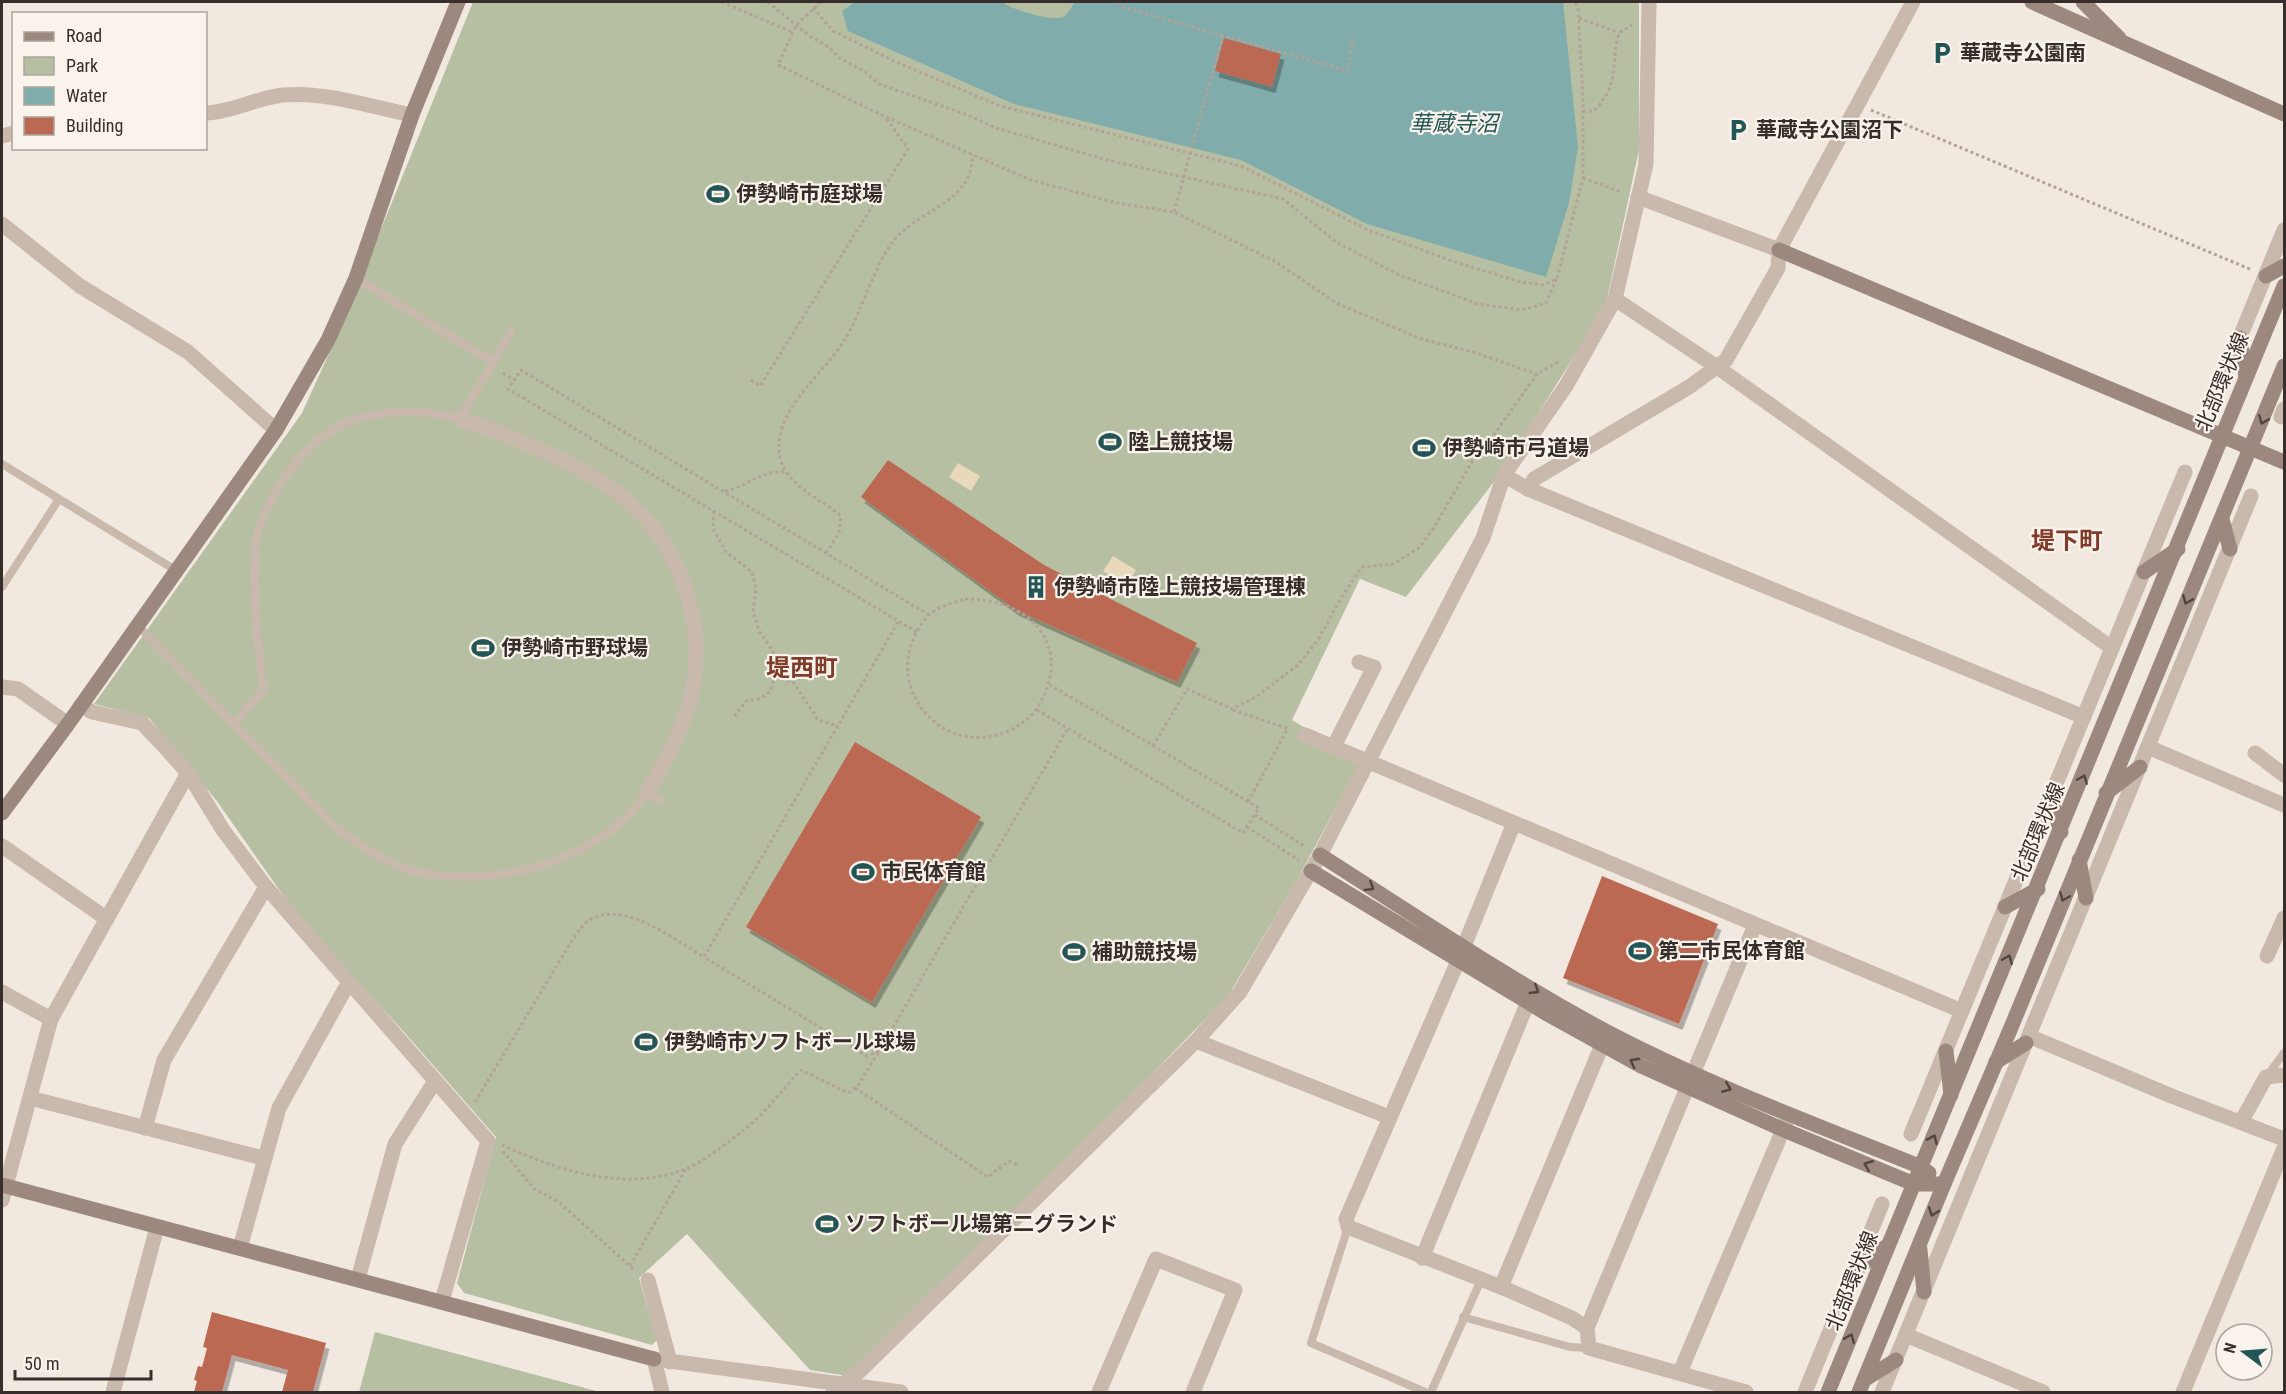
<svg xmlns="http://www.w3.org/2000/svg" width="2286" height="1394" font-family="'Roboto Condensed','Noto Sans JP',sans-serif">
	<defs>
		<filter id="shadow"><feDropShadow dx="3.5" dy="6" stdDeviation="0" flood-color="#0004"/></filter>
	</defs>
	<rect width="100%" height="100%" fill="#f1e8e0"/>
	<g fill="#b6bfa1">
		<polygon points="473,2 1639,2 1639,150 1605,308 1499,475 1406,597 1360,579 1292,720 1361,761 1297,880 1228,996 1065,1163 848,1376 810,1370 687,1234 639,1278 657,1340 652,1345 464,1293 457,1283 496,1137 404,1032 302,922 216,800 149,718 94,704 302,413 343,323"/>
		<polygon points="375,1332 600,1392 359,1392"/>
	</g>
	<g fill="#e9d8b9">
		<polygon points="958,463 980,476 971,491 949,477"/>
		<polygon points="1113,556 1136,570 1127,586 1103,571"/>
	</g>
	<path fill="#81acac" d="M855 2H1002C1010 9 1054 22 1063 17 1068 14 1072 6 1075 2H1563L1578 147 1569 203 1546 277 1367 224 1241 160 1014 104 848 31 842 11Z"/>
	<g fill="#bc6953" filter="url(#shadow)">
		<polygon points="1224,38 1281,54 1272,87 1215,71"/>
		<polygon points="888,460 1044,565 1197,643 1177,682 1016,610 861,497"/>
		<polygon points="855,742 981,817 872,1002 746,927"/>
		<polygon points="1602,876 1718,924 1679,1024 1563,978"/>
		<polygon points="212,1312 326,1343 313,1392 282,1392 288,1370 232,1355 222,1392 194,1392 197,1381 194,1380 198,1366 202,1367 207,1348 203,1347"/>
	</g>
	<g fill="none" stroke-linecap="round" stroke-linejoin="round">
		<g stroke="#b4a297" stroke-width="3" stroke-dasharray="3 3" stroke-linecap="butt">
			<polyline points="722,2 792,32"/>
			<polyline points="768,2 808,35 829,47 838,57 865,72 879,84 965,114 996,128 1107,160 1283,199 1336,242 1397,274 1478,304 1522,310 1546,303 1557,278"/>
			<polyline points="821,2 796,25 778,65 886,117 1031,180 1117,203 1174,212 1273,260 1338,304 1422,339 1476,353 1537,374"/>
			<polyline points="1119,2 1122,7 1348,71 1353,38"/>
			<polyline points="813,8 833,31 896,62 1000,106 1241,166 1368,230 1458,263 1521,282 1545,285 1557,278 1583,178 1583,99 1578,8 1575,2"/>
			<polyline points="1579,18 1619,33"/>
			<polyline points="1871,110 2252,270"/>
			<path d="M1583 111H1594C1622 81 1609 67 1619 33L1632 25"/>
			<polyline points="1583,178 1622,192"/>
			<polyline points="1174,212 1223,35"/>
			<polyline points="503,373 514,380"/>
			<polyline points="751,380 760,386 908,149 887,119"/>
			<path d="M725 491C752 485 756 471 787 472"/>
			<polyline points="714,511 713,528 726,552 752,572 756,589 753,610 759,631 773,651 775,677 770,691 760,699 746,701 734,717"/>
			<path d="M826 553 839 533 841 516C822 499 786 486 780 457 771 412 823 375 844 341 862 313 875 262 895 239 921 209 975 201 972 154"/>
			<path d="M965 599C1026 598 1074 642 1040 703 1033 717 1020 726 1006 732 934 760 875 674 928 616 936 607 953 603 965 599Z"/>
			<polyline points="898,622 704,957 867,1056 879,1051 1068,728"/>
			<polyline points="917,632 508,389 521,370 929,615"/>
			<polyline points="775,677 794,683 818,720 838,726"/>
			<polyline points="1037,710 1243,833 1259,808 1050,685"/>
			<polyline points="1233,710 1289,729"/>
			<polyline points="1153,746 1187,689 1232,709 1256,697 1298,665 1318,640 1341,598 1362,567 1393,564 1419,548 1433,529 1476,455 1496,432 1537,374 1560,361"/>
			<polyline points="1248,802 1288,728"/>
			<polyline points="1255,815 1306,847"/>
			<polyline points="1247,827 1299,860"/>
			<polyline points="855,1088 988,1177 1009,1161 1019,1166"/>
			<path d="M475 1102 571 942C576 935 582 925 589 920 623 899 675 940 704 957"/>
			<path d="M502 1145C556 1170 624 1192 683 1170 704 1162 727 1143 744 1130 766 1112 782 1090 801 1070L848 1093 857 1087 879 1051"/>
			<polyline points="503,1151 534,1189 559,1202 634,1270"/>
			<polyline points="630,1266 686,1169"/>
		</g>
		<g stroke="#c9b8ac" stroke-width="8">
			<polyline points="356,278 494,363"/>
			<polyline points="2,464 177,571"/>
			<polyline points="2,587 59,499"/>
			<path d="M138 626 335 827C359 844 385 864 414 871 493 890 600 862 647 793L661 801"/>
			<path d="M234 723 263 691C259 645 246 562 262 519 275 486 304 447 335 428 369 409 424 408 460 419L511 331"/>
			<polyline points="2267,1076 2284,1053"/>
			<polyline points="1348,1227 1311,1343 1425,1392"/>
			<polyline points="1463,1317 1570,1347 1589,1348"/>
			<polyline points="1431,1392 1481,1280"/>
		</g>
		<g stroke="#c9b8ac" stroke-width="15">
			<path d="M206 113C233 112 256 98 283 95 325 91 371 107 412 115"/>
			<polyline points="2,136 14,133"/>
			<polyline points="1638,197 1779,250"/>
			<polyline points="2,224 80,286 188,352 276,430"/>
			<polyline points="1615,299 1717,367 2112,648"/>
			<polyline points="2217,393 2284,230"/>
			<polyline points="2281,417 2284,409"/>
			<path d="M460 419C509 435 583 465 623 497 684 546 712 637 687 711 677 740 662 767 647 793"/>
			<polyline points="1504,475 1528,489 2084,717"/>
			<polyline points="1528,489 1534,479 1689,387 1726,360 1778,268 1779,250 1913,2"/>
			<polyline points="2,687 18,689 68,724"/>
			<polyline points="81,705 92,712 142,723 162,744 188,773 223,830 266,887 488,1141 442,1301"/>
			<polyline points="1305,735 1962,1011"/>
			<polyline points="1334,746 1374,667 1359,662"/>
			<polyline points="2148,747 2284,805"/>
			<polyline points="2255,753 2284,775"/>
			<polyline points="1514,823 1458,961 1346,1219 1348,1227 1501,1287 1572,1318 1587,1328"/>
			<polyline points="2,846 107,919"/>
			<polyline points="2267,956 2284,918"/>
			<polyline points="2,992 51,1019"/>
			<polyline points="2029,1036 2174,1097 2284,1139"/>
			<polyline points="1196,1041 1389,1117"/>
			<polyline points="30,1098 263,1158"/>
			<polyline points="2241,1122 2266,1077 2284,1075"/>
			<polyline points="145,1128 164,1060 266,887"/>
			<polyline points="1911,1134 2185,472"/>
			<polyline points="2,1200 51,1019 188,773"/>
			<polyline points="240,1248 279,1108 345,989 350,986"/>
			<polyline points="1422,1258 1528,1002"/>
			<polyline points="358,1279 395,1144 435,1081"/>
			<polyline points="648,1280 670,1362"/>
			<polyline points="1501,1287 1602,1045"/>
			<polyline points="1906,1335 2043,1392"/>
			<polyline points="1680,1372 1788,1118"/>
			<polyline points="113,1392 157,1227"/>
			<polyline points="662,1392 654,1359 901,1392"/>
			<polyline points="833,1392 861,1370 1196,1041 1240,992 1320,855 1483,538 1504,475 1566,386 1615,299 1646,164 1649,2"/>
			<polyline points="1099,1392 1156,1259 1235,1290 1193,1392"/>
			<polyline points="1746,1392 1589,1348 1587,1328 1755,925"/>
			<polyline points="1805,1392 1882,1204"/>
			<polyline points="1882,1392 2251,496"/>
			<polyline points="2183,1392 2284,1148"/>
		</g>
		<g stroke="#9c887e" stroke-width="15">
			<polyline points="2032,2 2284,114"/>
			<polyline points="2083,2 2119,38"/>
			<polyline points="1779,250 2284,462"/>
			<polyline points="2266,276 2284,266"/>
			<polyline points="2240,338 2246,377"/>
			<polyline points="2222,519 2230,549"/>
			<polyline points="2144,572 2178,549"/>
			<polyline points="2106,793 2140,767"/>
			<polyline points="2050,797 2061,832"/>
			<polyline points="2,813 68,724 276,430 328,340 356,278 412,115 458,2"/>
			<path d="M1320 855C1416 916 1511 981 1611 1034 1711 1086 1817 1125 1921 1167L1929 1173"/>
			<polyline points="2079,860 2086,898"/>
			<polyline points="1311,871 1549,1015 1641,1066 1784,1130 1914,1184 1944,1184"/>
			<polyline points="2005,907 2038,889"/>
			<polyline points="1946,1051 1951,1095"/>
			<polyline points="1996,1062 2026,1043"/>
			<polyline points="2,1185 654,1359"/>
			<polyline points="1920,1250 1924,1292"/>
			<polyline points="1854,1271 1887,1246"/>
			<polyline points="1864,1380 1896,1360"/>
			<polyline points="1828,1392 2284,286"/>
			<polyline points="1859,1392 1944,1184 2010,1030 2284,366"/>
		</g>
	</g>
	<defs><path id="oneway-chevron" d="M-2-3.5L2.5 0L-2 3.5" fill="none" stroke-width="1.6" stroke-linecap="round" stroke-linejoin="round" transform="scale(1.5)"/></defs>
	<g stroke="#504440">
		<use href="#oneway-chevron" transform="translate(2263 420) rotate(112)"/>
		<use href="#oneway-chevron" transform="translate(2187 600) rotate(113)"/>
		<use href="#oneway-chevron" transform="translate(2083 779) rotate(-67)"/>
		<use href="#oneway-chevron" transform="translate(1370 887) rotate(32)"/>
		<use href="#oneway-chevron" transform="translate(2064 897) rotate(112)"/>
		<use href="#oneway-chevron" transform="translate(2008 959) rotate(-68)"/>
		<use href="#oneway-chevron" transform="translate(1535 990) rotate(32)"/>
		<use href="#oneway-chevron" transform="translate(1634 1062) rotate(-152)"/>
		<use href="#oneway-chevron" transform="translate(1727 1088) rotate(22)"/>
		<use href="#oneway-chevron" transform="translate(1933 1139) rotate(-66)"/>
		<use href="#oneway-chevron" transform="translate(1868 1165) rotate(-158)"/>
		<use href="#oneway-chevron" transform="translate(1933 1212) rotate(111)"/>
		<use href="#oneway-chevron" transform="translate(1850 1338) rotate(-68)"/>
	</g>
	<defs>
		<g id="parking-bare" transform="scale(1.8)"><path d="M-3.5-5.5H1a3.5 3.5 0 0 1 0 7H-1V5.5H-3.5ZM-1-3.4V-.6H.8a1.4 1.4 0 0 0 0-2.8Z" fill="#235456" stroke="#f9f3ec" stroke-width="2.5" paint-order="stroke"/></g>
		<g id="stadium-bare" transform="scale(1.8)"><path d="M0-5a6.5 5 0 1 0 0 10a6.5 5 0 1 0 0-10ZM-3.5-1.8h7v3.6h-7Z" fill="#235456" stroke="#f9f3ec" stroke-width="2.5" paint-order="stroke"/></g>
		<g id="building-bare" transform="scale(1.8)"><path d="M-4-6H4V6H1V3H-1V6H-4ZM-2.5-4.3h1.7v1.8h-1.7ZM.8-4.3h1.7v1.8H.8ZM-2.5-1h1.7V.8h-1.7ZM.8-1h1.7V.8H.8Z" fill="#235456" stroke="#f9f3ec" stroke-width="2.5" paint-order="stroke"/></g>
	</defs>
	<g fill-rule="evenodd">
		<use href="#parking-bare" x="1942" y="53"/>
		<use href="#parking-bare" x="1738" y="130"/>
		<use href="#stadium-bare" x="718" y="194"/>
		<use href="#stadium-bare" x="1110" y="442"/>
		<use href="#stadium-bare" x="1424" y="448"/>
		<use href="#building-bare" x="1036" y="587"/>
		<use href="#stadium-bare" x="483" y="648"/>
		<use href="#stadium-bare" x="863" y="872"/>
		<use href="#stadium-bare" x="1640" y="951"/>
		<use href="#stadium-bare" x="1074" y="952"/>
		<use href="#stadium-bare" x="646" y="1042"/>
		<use href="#stadium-bare" x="827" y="1224"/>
	</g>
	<g text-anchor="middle" stroke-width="4.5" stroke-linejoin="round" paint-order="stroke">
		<g font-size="21" font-weight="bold" fill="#372e2b" stroke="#f9f3ec" text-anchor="start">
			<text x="1960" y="60">華蔵寺公園南</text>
			<text x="1756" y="137">華蔵寺公園沼下</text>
			<text x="736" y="201">伊勢崎市庭球場</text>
			<text x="1128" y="449">陸上競技場</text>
			<text x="1442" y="455">伊勢崎市弓道場</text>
			<text x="1054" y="594">伊勢崎市陸上競技場管理棟</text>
			<text x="501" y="655">伊勢崎市野球場</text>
			<text x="881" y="879">市民体育館</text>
			<text x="1658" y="958">第二市民体育館</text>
			<text x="1092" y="959">補助競技場</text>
			<text x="664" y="1049">伊勢崎市ソフトボール球場</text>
			<text x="845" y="1231">ソフトボール場第二グランド</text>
		</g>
		<g font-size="21" fill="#372e2b" stroke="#f9f3ec">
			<text transform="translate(2222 382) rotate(-67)" y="7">北部環状線</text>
			<text transform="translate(2038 832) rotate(-67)" y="7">北部環状線</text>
			<text transform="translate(1852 1281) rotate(-68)" y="7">北部環状線</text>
		</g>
		<g font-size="22" font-style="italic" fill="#235456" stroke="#f9f3ec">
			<text x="1454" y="131">華蔵寺沼</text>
		</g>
		<g font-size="24" font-weight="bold" fill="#803c2a" stroke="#f9f3ec">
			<text x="2067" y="549">堤下町</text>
			<text x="802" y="676">堤西町</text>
		</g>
	</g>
	<rect width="2286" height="1394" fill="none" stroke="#372e2b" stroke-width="6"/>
	<rect x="12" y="12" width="195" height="138" fill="#f9f3ec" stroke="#aba49f" stroke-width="1.5"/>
	<rect x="24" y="32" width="30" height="9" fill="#9c887e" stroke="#aba49f" stroke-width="1.5"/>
	<text x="66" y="42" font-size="18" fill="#372e2b">Road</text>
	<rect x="24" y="57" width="30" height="18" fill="#b6bfa1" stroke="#aba49f" stroke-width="1.5"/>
	<text x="66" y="72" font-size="18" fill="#372e2b">Park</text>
	<rect x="24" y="87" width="30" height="18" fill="#81acac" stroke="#aba49f" stroke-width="1.5"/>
	<text x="66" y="102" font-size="18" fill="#372e2b">Water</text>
	<rect x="24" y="117" width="30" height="18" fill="#bc6953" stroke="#aba49f" stroke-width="1.5"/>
	<text x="66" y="132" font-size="18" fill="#372e2b">Building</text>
	<g transform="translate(2244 1352) rotate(286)"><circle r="28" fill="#f9f3ec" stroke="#aba49f" stroke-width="1.5"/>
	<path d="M0-4.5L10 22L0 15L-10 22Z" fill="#235456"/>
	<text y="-9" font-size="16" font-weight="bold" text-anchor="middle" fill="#372e2b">N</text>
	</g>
	<path d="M15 1370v9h136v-9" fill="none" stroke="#372e2b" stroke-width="3"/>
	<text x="24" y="1370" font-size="18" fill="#372e2b" stroke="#f9f3ec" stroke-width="4.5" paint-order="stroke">50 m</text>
</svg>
